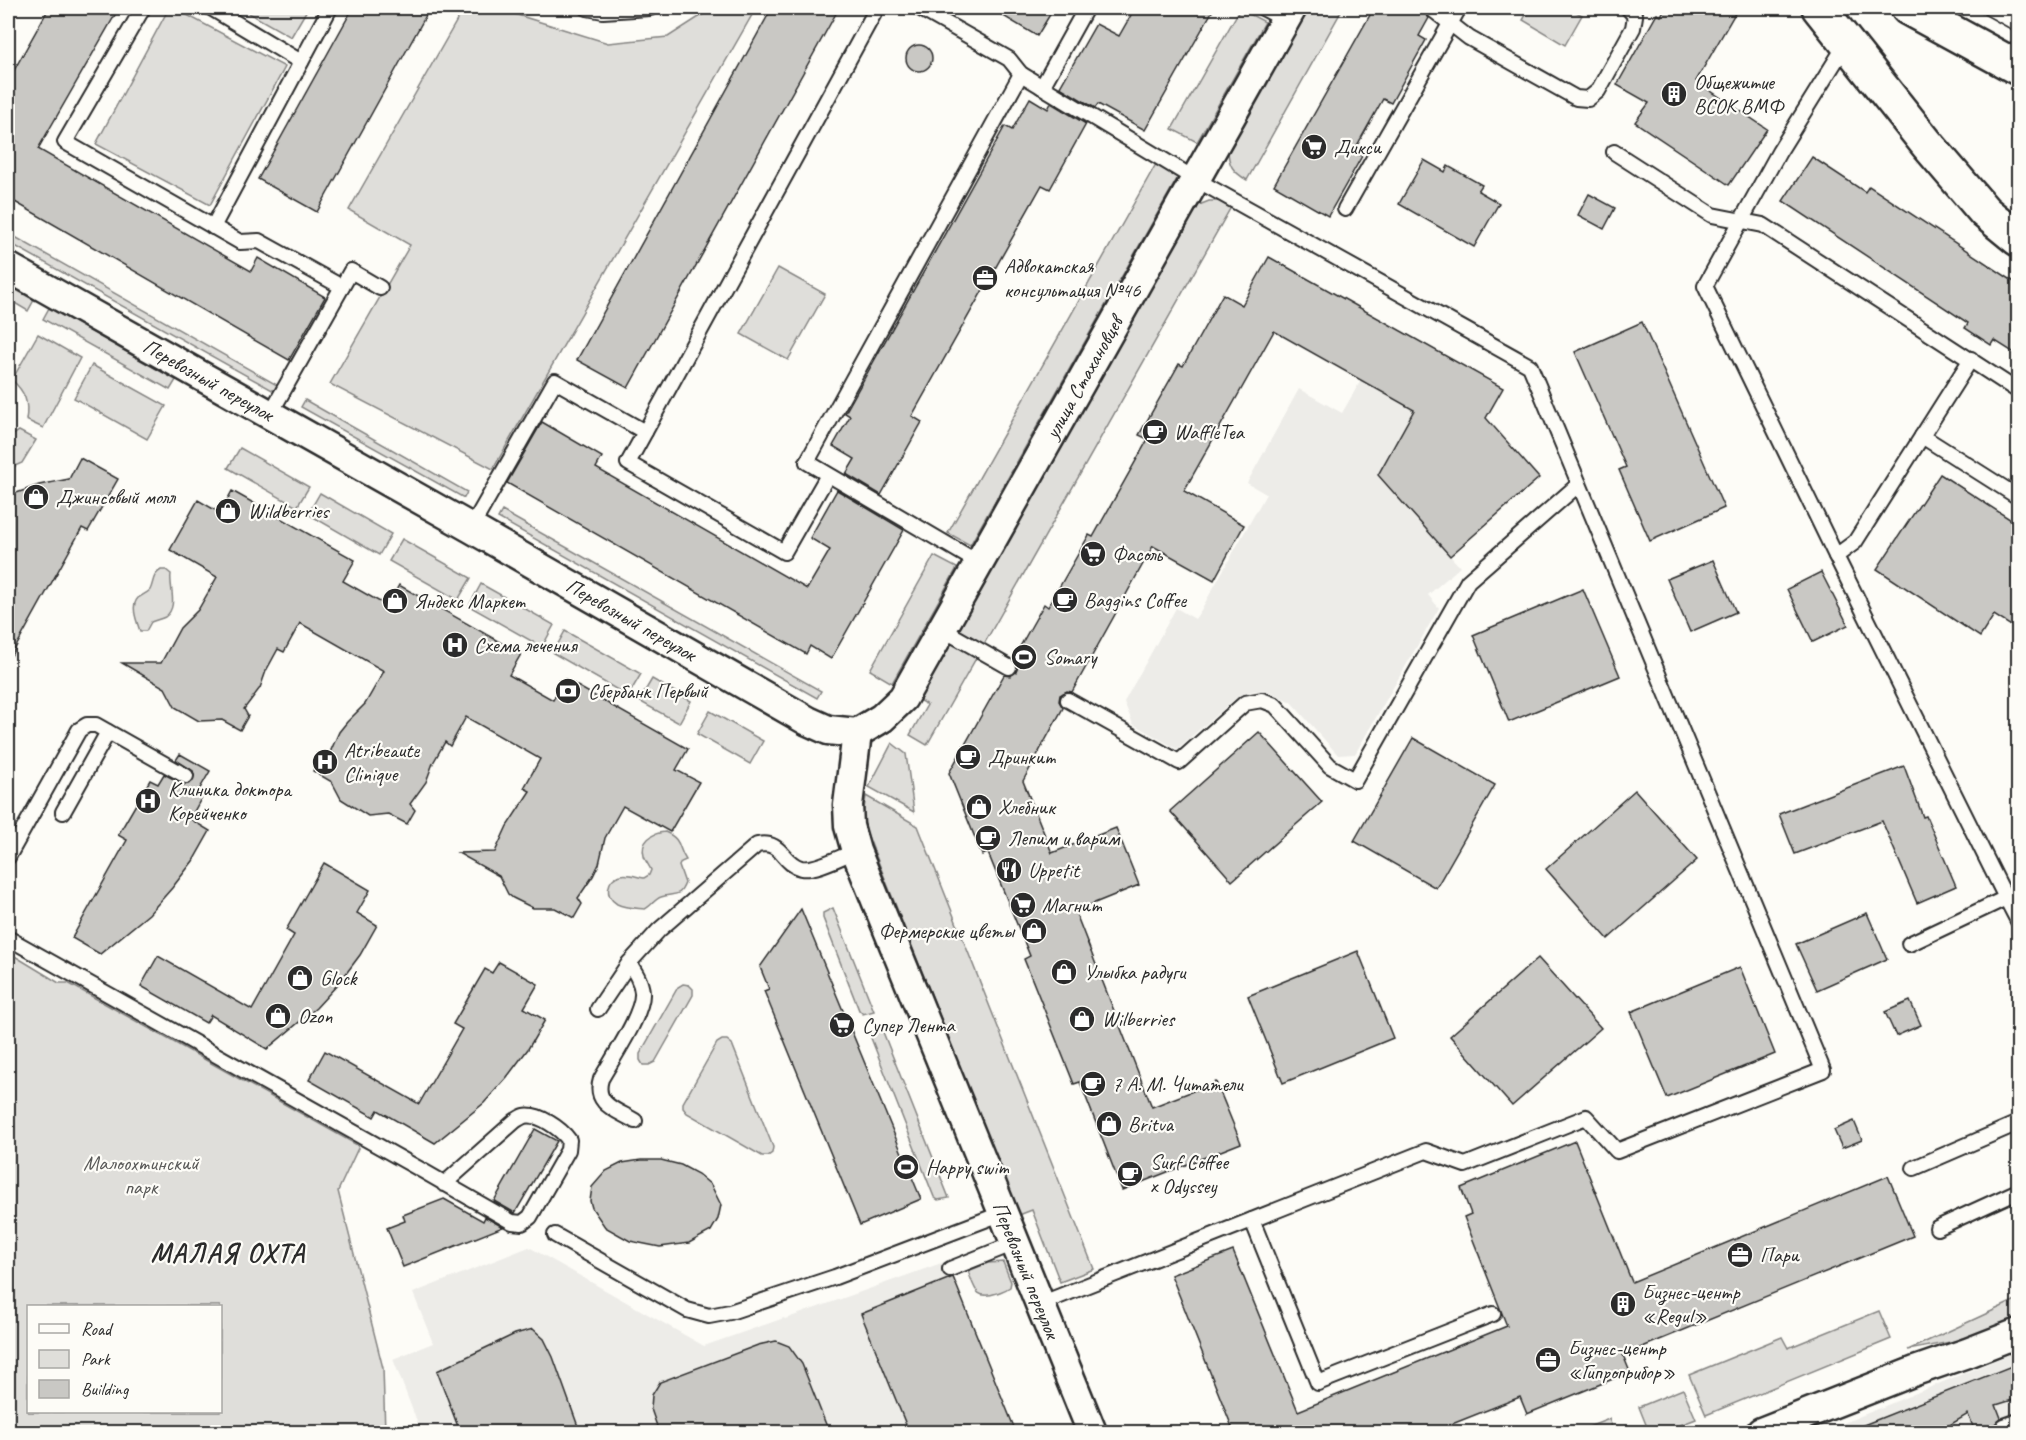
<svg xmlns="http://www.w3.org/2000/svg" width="2026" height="1440" font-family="Caveat,sans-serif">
	<rect width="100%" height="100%" fill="#fdfcf7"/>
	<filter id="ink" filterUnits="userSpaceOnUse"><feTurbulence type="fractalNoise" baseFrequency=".0167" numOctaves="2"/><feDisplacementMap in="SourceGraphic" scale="12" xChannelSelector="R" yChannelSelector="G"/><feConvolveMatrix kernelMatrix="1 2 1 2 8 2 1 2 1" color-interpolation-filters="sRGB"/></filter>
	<g filter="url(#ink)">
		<g fill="#edece8">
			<polygon points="1412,337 1503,388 1486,418 1390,488 1460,567 1428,595 1439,608 1355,754 1338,755 1291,702 1270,692 1253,691 1236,698 1177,749 1133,724 1124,702 1176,608 1195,619 1201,610 1266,494 1247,483 1299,389 1342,413 1361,380 1381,391"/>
			<polygon points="529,1247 704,1346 784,1318 785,1319 947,1261 1016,1432 421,1432 393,1359 433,1343 413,1293"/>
			<polygon points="2018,1351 2018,1432 1822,1432"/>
		</g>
		<g fill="#dfdeda" stroke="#858482" stroke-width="1.5" fill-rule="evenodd">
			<polygon points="169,8 174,8 285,67 210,205 96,144"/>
			<polygon points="240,8 308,8 291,37"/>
			<polygon points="464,8 495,8 608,43 668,37 713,8 756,8 493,469 330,384 410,245 349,210"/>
			<path d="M1308 8H1343L1247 180C1233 172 1228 165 1228 149Z"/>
			<polygon points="1530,8 1569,8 1582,15 1565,45 1523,20"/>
			<polygon points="1240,9 1265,22 1197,142 1172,129"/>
			<polygon points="1156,164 1178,177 970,545 948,533"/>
			<polygon points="1209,201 1221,201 1231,207 927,745 910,735 927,705 917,699 1190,212 1199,205"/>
			<polygon points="8,233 277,385 274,391 8,242"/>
			<polygon points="778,268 825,294 788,360 741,334"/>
			<polygon points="8,285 34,300 28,311 8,299"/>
			<polygon points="49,308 176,380 170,390 43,319"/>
			<path d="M38 334 80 358 43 428 26 420C29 402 25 392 12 380Z"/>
			<polygon points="92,365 166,406 147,439 74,398"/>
			<polygon points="305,400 467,492 464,498 301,407"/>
			<polygon points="19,431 36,440 22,463 8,469 8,439"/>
			<polygon points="240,448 309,487 297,507 228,468"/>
			<polygon points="320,493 391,534 379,555 308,514"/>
			<polygon points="502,511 821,691 817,698 498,518"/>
			<polygon points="402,539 471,578 458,600 389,561"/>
			<polygon points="934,556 957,568 892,683 870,670"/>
			<path d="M161 570H166L171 574C169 588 179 607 165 617 161 619 156 620 151 622L146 631H140C137 622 130 606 138 598 142 595 147 593 150 590 154 582 152 575 161 570Z"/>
			<polygon points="481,584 554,625 542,647 469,606"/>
			<polygon points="565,631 641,674 628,696 553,653"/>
			<polygon points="652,679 691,701 679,723 639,701"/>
			<polygon points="710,711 763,741 750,764 697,734"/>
			<polygon points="892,743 906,754 914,812 869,787"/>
			<polygon points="866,796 918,826 1094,1269 1060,1282 1032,1210 1019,1215 866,831 863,815"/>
			<path d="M665 832C683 840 677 847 686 860L681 862 679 866 685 883C679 899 674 892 661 897 655 899 651 906 645 909 636 908 625 908 617 904 604 897 606 878 621 875 628 873 637 877 644 878L649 875 651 870C649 865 645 861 644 856 640 841 652 833 665 832Z"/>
			<polygon points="833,908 874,1011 863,1014 859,1010 823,918 823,913"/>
			<path d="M8 952 59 983H68L359 1146 338 1191 383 1368 385 1432H8ZM28 1306H220V1412H28Z"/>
			<polygon points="683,984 689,985 693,989 693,995 655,1062 649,1065 643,1065 640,1060 640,1054 678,987"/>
			<polygon points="881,1027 949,1198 938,1200 934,1197 871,1038 873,1030"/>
			<polygon points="722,1040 727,1040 732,1044 773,1147 772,1153 768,1156 762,1156 687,1113 683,1108 683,1103 717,1043"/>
			<path d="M1003 1262 1011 1282 1010 1287C1006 1290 1002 1291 997 1293 975 1301 975 1288 968 1271L988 1263Z"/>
			<polygon points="2018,1299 2018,1317 1961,1340 1908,1350"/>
			<polygon points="1879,1311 1891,1339 1706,1415 1689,1375 1782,1337 1788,1348"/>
			<polygon points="1683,1389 1696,1419 1662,1432 1649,1432 1639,1407"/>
			<polygon points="1609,1419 1614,1432 1576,1432"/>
		</g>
		<g fill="#c9c8c4" stroke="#2b2b2b" stroke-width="1.5">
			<polygon points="49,8 119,8 38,149 251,271 258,258 325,297 289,360 8,198 8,81"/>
			<polygon points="353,8 430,8 317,212 258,179"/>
			<polygon points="772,8 839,8 628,388 577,360"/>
			<polygon points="990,8 1054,8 1037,36"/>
			<polygon points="1135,8 1214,8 1145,130 1098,104 1095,108 1060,87 1096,24 1119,36"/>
			<polygon points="1374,8 1425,8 1425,14 1429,18 1419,36 1426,40 1391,103 1383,99 1354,151 1362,156 1328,216 1274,185"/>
			<polygon points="1665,8 1738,8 1696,81 1767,129 1729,185 1635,122 1649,103 1617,85 1657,14 1661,16"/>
			<circle cx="919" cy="58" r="13"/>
			<polygon points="1030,98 1048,109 1051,103 1086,124 1050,189 1042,185 912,416 922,422 881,495 846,474 855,459 833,446 850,416 845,413 1005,126 1012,130"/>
			<polygon points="1812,157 1865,192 1869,186 2019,285 2019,356 1994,340 1991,345 1965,328 1968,323 1783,201"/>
			<polygon points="1424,160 1445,172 1448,166 1482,185 1478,191 1499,203 1474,247 1399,204"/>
			<polygon points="1589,194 1615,208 1604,229 1578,215"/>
			<polygon points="1269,257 1503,388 1486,418 1539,478 1450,556 1378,475 1414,410 1274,331 1184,491 1244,525 1214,580 1153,546 1072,692 1067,691 1060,695 1059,701 1063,708 1023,781 1052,853 1116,828 1139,885 1075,911 1136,1067 1152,1107 1216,1082 1241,1143 1122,1190 1080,1082 1074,1084 1024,959 1030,956 988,853 982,855 949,773 1004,675 1010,676 1016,672 1018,666 1013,659 1044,604 1048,607 1089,535 1093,537 1148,439 1139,435 1179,364 1183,366 1223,294 1242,305"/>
			<polygon points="1642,322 1724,508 1650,541 1619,470 1626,467 1575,352"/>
			<polygon points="542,422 602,457 596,468 807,589 830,550 810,538 837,490 904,530 831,659 810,646 806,654 507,483"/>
			<polygon points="80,458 118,479 88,531 82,528 8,661 8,496 39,485 69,479"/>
			<polygon points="1940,474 2019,525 2019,631 1994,615 1980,637 1877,569"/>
			<polygon points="232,491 355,560 343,581 387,606 399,585 521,654 509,675 553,700 565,679 688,749 676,770 699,782 670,832 623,806 605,838 599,864 593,876 578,898 582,904 574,918 555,908 533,908 513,898 508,894 499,876 458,853 495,852 507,826 530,791 524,788 540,759 466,717 450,746 445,742 433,763 426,782 410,804 415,810 407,824 388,814 368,816 341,799 332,782 313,771 320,757 328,757 339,732 347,722 365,704 384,671 300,623 284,652 278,649 266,671 260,688 244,709 248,716 240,730 222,720 199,721 175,707 165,688 122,663 161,663 180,628 198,610 217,577 170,550 198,500 220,513"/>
			<polygon points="1713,560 1736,612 1690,632 1667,579"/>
			<polygon points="1821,572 1848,625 1813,642 1787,589"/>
			<polygon points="1583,589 1620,676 1509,722 1473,635"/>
			<polygon points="1259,732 1322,802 1232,881 1170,811"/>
			<polygon points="1413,738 1495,785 1436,888 1354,841"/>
			<polygon points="180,754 210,771 198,792 203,795 190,819 210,831 193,861 172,888 149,914 100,954 72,938 127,840 118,835 150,780 158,784 164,774 185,785 193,781 193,771 176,760"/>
			<polygon points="1904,766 1923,817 1926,816 1956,886 1917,903 1882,821 1795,854 1779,814"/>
			<polygon points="1635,790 1697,860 1608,939 1546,869"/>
			<polygon points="324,863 370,890 357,913 377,925 360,955 339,983 316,1008 267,1049 211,1015 206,1023 141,986 158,956 252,1010 294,935 286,930"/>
			<polygon points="801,909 921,1199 860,1225 764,991 769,989 760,967"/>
			<polygon points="1867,913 1887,959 1817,990 1796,944"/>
			<polygon points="1358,951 1393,1038 1283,1083 1248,996"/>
			<polygon points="1538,958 1601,1028 1512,1106 1450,1036"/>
			<polygon points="499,962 538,984 524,1008 545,1020 528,1049 507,1077 484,1103 435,1143 378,1110 374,1117 309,1080 325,1051 419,1104 462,1029 453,1024 485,969 492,973"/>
			<polygon points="1740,967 1775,1054 1667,1098 1631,1012"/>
			<polygon points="1910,1001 1921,1025 1896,1036 1885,1012"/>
			<polygon points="1854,1121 1862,1140 1842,1148 1834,1130"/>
			<polygon points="535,1129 557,1141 515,1213 494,1201"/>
			<polygon points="1575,1141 1632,1282 1888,1176 1913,1236 1623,1355 1630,1372 1527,1414 1520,1397 1432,1432 1234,1432 1171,1275 1233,1251 1298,1411 1507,1326 1464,1217 1471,1214 1461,1188"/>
			<polygon points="641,1160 661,1160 681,1165 698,1174 711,1185 721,1205 718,1219 711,1231 689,1243 660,1247 630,1241 605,1227 592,1208 590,1201 592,1187 606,1171 622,1163"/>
			<polygon points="444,1199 483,1221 485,1217 503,1227 403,1267 387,1228 405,1221 403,1215"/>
			<polygon points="953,1277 1016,1432 909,1432 861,1314"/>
			<polygon points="533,1329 544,1339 553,1357 580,1432 460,1432 437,1371 515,1334"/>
			<polygon points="776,1341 789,1346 802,1364 829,1432 659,1432 651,1409 652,1395 660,1382 758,1345"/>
			<polygon points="2019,1363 2019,1398 1996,1405 2001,1418 1995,1424 1998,1432 1975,1432 1968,1414 1938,1432 1846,1432"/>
		</g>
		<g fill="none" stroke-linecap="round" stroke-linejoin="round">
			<g stroke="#2b2b2b" stroke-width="18">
				<g id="lane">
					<polyline points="143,8 65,142 240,242 259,241 342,287"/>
					<polyline points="211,8 301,62"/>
					<polyline points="587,8 603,11 650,8"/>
					<polyline points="919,8 1009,59 1021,74 1195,179 1530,366 1823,1070 1617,1151 1586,1117 1465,1165 1426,1151 1040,1304"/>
					<polyline points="1263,8 1285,20"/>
					<polyline points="1433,10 1469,38 1576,98 1588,99 1598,91 1633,28 1635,16 1628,8"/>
					<polyline points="1042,87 1086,8"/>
					<polyline points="1614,152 1712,215 1763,225 2018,391"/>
					<polyline points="1345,209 1459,8"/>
					<polyline points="213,227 330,8"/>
					<polyline points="1971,359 1855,542 1836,556 2006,898 2018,892"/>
					<polyline points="269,416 351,271 380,288"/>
					<polyline points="645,432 877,8"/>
					<polyline points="1922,436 2018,497"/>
					<polyline points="471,528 555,381 645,432 628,463 784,552 828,475"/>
					<polyline points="1836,556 1705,286 1779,152 1846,44"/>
					<polyline points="979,563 807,462 1021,74"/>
					<polyline points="942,629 1009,667"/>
					<polyline points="1068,700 1179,762 1245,703 1262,700 1275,705 1330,766 1355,780 1468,581 1579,484"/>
					<polyline points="63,812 108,732"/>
					<polyline points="8,857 79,730 87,725 96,725 186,776"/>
					<path d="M8 938 423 1171 512 1222 522 1223 530 1217 568 1150 569 1140C561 1129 539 1113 524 1116 521 1117 518 1119 515 1121L444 1184"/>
					<polyline points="1909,944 2006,898 2018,921"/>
					<path d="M629 963C635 972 641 981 642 992 644 1013 612 1059 601 1079 593 1105 617 1110 635 1121"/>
					<path d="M598 1009 629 963 659 930 757 845C783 840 781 863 801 868 815 871 842 856 856 851"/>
					<polyline points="1914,1168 2018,1123"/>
					<polyline points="1252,1220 1318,1383 1493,1314"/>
					<polyline points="1937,1228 2018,1191"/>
					<polyline points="555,1235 687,1310 709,1316 730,1312 835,1277 1003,1213"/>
					<polyline points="950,1269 1015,1243"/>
					<polyline points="2004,1426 2018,1421"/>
				</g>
			</g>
			<g stroke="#2b2b2b" stroke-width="33">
				<g id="street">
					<path id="s1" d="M8 267 471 528 808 721 828 730 857 733"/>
					<path id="s2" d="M857 733 882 718 903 698 1292 8"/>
					<path id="s3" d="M857 733 848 805 849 826 856 851 1092 1432"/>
					<polyline points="1761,1432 1915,1371 1967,1353 2018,1333"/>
				</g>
			</g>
			<g stroke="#2b2b2b" stroke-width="38">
				<g id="primary">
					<polyline points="1819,8 1927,144 1985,212 2018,239"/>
					<polyline points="1908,8 2018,68"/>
				</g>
			</g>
			<use href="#lane" stroke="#fdfcf7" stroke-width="14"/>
			<use href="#street" stroke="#fdfcf7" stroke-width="28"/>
			<use href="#primary" stroke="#fdfcf7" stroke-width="33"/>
			<g stroke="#2b2b2b" stroke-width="1.5">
				<polyline points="1973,8 2018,33"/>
				<polyline points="2005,8 2018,15"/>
			</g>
		</g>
	</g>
	<defs>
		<g id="building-disc" transform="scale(1.35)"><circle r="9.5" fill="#2b2b2b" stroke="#fdfcf7"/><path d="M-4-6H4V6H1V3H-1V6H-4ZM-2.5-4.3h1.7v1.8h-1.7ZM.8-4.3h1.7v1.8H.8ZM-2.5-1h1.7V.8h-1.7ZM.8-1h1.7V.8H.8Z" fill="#fff"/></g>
		<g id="supermarket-disc" transform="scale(1.35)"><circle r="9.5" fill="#2b2b2b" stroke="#fdfcf7"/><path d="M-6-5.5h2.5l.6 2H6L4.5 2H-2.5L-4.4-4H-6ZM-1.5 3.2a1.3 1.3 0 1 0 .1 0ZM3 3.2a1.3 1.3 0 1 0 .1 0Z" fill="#fff"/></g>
		<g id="office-disc" transform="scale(1.35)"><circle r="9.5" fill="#2b2b2b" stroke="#fdfcf7"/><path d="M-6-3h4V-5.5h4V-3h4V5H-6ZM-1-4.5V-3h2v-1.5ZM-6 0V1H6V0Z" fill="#fff"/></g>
		<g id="cafe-disc" transform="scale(1.35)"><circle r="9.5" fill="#2b2b2b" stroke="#fdfcf7"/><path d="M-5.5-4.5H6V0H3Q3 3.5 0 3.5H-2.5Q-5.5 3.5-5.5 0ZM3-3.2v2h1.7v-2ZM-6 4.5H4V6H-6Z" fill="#fff"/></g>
		<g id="shop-disc" transform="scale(1.35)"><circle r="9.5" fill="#2b2b2b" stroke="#fdfcf7"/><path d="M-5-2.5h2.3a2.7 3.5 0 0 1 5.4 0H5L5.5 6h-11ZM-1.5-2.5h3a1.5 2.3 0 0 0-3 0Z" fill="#fff"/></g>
		<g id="hospital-disc" transform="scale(1.35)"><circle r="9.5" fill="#2b2b2b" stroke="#fdfcf7"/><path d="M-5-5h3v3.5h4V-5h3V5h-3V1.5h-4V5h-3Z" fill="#fff"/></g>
		<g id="stadium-disc" transform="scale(1.35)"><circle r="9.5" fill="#2b2b2b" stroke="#fdfcf7"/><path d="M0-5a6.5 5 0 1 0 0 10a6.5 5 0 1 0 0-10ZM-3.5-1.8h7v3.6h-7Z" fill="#fff"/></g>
		<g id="bank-disc" transform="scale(1.35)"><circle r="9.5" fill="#2b2b2b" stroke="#fdfcf7"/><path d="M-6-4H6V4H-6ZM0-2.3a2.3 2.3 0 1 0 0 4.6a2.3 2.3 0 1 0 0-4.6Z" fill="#fff"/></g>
		<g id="restaurant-disc" transform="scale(1.35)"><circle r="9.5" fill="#2b2b2b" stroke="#fdfcf7"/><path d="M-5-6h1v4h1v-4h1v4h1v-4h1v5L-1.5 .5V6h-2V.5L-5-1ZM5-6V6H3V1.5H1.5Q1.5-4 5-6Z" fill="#fff"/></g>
	</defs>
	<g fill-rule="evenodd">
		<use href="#building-disc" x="1674" y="94"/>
		<use href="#supermarket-disc" x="1314" y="147"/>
		<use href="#office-disc" x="985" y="278"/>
		<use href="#cafe-disc" x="1155" y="432"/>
		<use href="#shop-disc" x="36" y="497"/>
		<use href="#shop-disc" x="228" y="511"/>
		<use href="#supermarket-disc" x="1093" y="554"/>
		<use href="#cafe-disc" x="1065" y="600"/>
		<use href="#shop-disc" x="395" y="601"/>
		<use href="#hospital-disc" x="455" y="645"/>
		<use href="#stadium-disc" x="1024" y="657"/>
		<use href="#bank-disc" x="568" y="691"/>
		<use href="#cafe-disc" x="968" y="757"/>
		<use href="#hospital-disc" x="325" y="762"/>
		<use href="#hospital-disc" x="148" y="801"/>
		<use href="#shop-disc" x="979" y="807"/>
		<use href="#cafe-disc" x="988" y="838"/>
		<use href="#restaurant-disc" x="1009" y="870"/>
		<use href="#supermarket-disc" x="1023" y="905"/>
		<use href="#shop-disc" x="1034" y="931"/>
		<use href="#shop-disc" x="1064" y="972"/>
		<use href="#shop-disc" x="300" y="978"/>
		<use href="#shop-disc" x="278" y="1016"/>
		<use href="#shop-disc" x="1082" y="1019"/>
		<use href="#supermarket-disc" x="842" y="1025"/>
		<use href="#cafe-disc" x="1093" y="1084"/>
		<use href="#shop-disc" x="1109" y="1124"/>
		<use href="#stadium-disc" x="906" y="1167"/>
		<use href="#cafe-disc" x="1130" y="1174"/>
		<use href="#office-disc" x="1740" y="1255"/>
		<use href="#building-disc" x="1623" y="1304"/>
		<use href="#office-disc" x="1548" y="1360"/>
	</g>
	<g text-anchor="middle" stroke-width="4.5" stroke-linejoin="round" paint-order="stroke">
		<g font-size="21" fill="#2b2b2b" stroke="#fdfcf7" text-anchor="start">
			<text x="1694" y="89">Общежитие<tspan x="1694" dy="24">ВСОК ВМФ</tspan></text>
			<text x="1334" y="154">Дикси</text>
			<text x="1004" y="273">Адвокатская<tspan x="1004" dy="24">консультация №46</tspan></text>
			<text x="1174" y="439">WaffleTea</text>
			<text x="56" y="504">Джинсовый молл</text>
			<text x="248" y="518">Wildberries</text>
			<text x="1112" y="561">Фасоль</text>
			<text x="1084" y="607">Baggins Coffee</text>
			<text x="414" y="608">Яндекс Маркет</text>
			<text x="474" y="652">Схема лечения</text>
			<text x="1044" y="664">Somary</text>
			<text x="588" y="698">Сбербанк Первый</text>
			<text x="344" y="757">Atribeaute<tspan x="344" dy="24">Clinique</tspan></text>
			<text x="988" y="764">Дринкит</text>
			<text x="168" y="796">Клиника доктора<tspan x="168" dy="24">Корейченко</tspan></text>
			<text x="998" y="814">Хлебник</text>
			<text x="1008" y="845">Лепим и варим</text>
			<text x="1028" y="877">Uppetit</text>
			<text x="1042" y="912">Магнит</text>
			<text x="1014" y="938" text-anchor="end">Фермерские цветы</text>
			<text x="1084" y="979">Улыбка радуги</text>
			<text x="320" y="985">Glock</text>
			<text x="298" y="1023">Ozon</text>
			<text x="1102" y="1026">Wilberries</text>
			<text x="862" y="1032">Супер Лента</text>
			<text x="1112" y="1091">7 А. М. Читатели</text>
			<text x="1128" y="1131">Britva</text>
			<text x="1150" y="1169">Surf Coffee<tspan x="1150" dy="24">х Odyssey</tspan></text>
			<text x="926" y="1174">Happy swim</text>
			<text x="1760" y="1262">Пари</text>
			<text x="1642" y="1299">Бизнес-центр<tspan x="1642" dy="24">«Regul»</tspan></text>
			<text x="1568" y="1355">Бизнес-центр<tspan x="1568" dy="24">«Гипроприбор»</tspan></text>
		</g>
		<g font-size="21" fill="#2b2b2b" stroke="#fdfcf7">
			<text dy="7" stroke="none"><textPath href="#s2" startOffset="426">улица Стахановцев</textPath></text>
			<text dy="7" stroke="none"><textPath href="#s1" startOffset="230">Перевозный переулок</textPath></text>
			<text dy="7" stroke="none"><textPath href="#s1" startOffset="716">Перевозный переулок</textPath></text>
			<text dy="7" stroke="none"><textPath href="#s3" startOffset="572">Перевозный переулок</textPath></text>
		</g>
		<g font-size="21" fill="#585857" stroke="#fdfcf7">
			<text x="141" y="1170">Малоохтинский<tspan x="141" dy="24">парк</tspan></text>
		</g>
		<g font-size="27" font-weight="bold" letter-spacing="1.5" fill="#2b2b2b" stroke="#fdfcf7">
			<text x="228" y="1262">МАЛАЯ ОХТА</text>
		</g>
	</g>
	<rect width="2026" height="1440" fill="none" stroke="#fdfcf7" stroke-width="30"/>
	<rect x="15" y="15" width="1996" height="1410" fill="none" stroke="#2b2b2b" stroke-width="2" filter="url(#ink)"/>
	<rect x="27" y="1305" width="195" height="108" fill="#fdfcf7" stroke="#a9a8a5" stroke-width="1.5"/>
	<rect x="39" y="1324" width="30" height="9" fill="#fdfcf7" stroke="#a9a8a5" stroke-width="1.5"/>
	<text x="81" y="1335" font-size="18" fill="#2b2b2b">Road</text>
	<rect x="39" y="1350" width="30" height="18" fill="#dfdeda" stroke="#a9a8a5" stroke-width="1.5"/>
	<text x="81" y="1365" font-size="18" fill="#2b2b2b">Park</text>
	<rect x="39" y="1380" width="30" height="18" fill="#c9c8c4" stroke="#a9a8a5" stroke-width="1.5"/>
	<text x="81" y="1395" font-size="18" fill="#2b2b2b">Building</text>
</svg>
